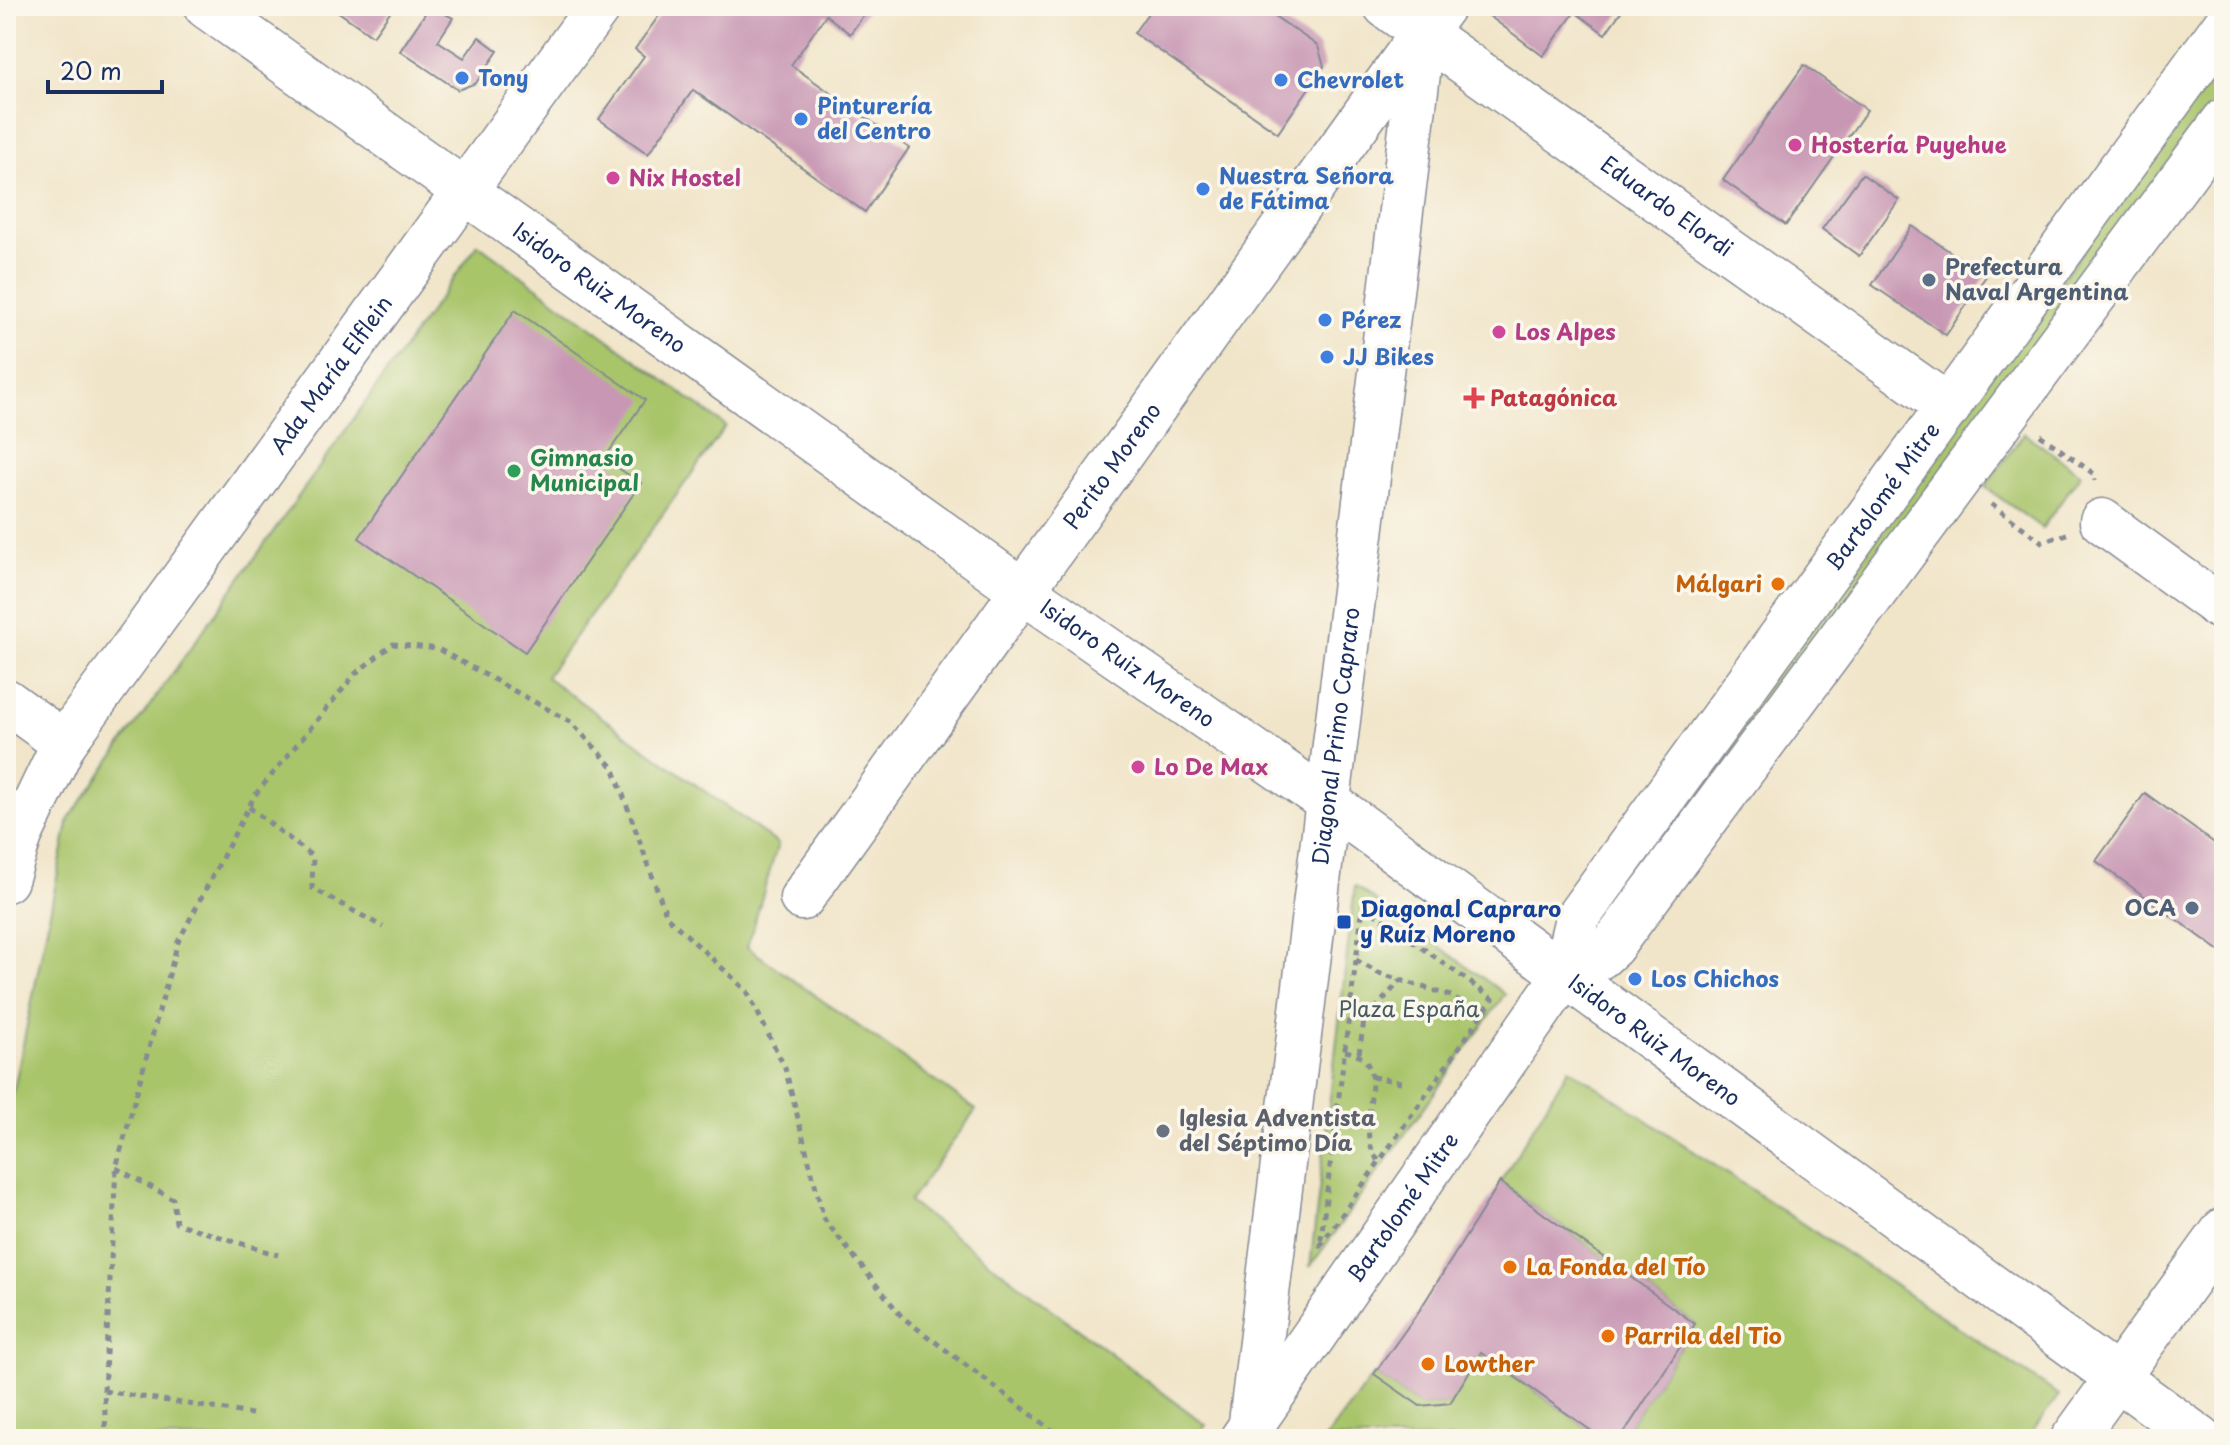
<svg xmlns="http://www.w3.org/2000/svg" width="2230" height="1445" font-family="'Playpen Sans',sans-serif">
	<rect width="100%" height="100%" fill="#fbf7ec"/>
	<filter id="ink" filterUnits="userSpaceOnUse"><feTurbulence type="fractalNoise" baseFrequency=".0125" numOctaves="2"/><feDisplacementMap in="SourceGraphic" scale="16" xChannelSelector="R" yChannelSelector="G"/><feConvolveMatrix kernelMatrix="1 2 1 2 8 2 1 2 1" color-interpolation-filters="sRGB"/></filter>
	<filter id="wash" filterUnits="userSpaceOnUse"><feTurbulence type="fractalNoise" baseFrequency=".006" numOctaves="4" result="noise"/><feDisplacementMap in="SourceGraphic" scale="32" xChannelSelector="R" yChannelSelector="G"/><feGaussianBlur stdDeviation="1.8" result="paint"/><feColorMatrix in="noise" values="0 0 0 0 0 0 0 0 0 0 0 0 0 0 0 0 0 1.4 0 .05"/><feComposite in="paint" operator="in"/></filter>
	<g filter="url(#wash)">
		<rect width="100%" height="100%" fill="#f1e5c9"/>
		<g fill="#a9c56b" stroke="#627a64" stroke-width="2">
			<polygon points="2224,59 2224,96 1600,935 1587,926"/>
			<polygon points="478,244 726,426 546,677 778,844 747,947 976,1110 909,1202 1206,1425 1196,1439 6,1439 6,1128 69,819"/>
			<polygon points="2024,433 2081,474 2042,528 1985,487"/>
			<polygon points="1355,886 1505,994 1310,1267"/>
			<polygon points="1569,1068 2059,1395 2027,1439 1620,1439 1695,1324 1500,1182"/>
			<polygon points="1481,1353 1603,1439 1325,1439 1374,1374 1420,1406 1449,1403"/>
		</g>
		<g id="blocks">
			<g fill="#c897b4">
				<polygon points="330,6 394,6 373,36"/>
				<polygon points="430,6 453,18 438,41 464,58 479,37 498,51 476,83 458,90 400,51"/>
				<polygon points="666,6 870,6 850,34 826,15 791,65 909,148 865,212 693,90 648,154 599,119 644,56 635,49"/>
				<polygon points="1153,6 1260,6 1318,46 1324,66 1278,133 1134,33"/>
				<polygon points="1494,6 1625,6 1605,34 1575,12 1543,56 1488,15"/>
				<polygon points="1804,65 1867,110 1786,225 1723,180"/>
				<polygon points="1862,174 1899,200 1859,256 1822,229"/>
				<polygon points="1912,226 1986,276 1946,335 1872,285"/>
				<polygon points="515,310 645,400 604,459 641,483 525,652 359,538"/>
				<polygon points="2145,793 2224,850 2224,954 2096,861"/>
				<polygon points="1500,1182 1695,1324 1620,1439 1603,1439 1481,1353 1450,1403 1420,1406 1374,1374 1419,1311"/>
			</g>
		</g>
	</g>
	<g filter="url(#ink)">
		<use href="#blocks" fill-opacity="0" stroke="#868a94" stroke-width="2"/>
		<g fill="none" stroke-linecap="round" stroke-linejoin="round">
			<g stroke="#868a94" stroke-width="47">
				<g id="minor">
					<path id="s1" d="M206 6 1023 591 1328 802 2201 1439"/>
					<polyline points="2102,521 2224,610"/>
					<polyline points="6,701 64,743"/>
					<path id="s2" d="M6 880 20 835 64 743 599 6"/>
					<path id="s3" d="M802 898 1423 33 1949 407"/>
					<polyline points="1563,977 1601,956 1612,946 2224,121"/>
					<path id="s4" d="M1242 1439 1563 977 1577 918 2224 26"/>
					<polyline points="2073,1439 2224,1230"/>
				</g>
			</g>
			<g stroke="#868a94" stroke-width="47">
				<g id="major">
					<polyline points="1386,6 1423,33"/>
					<path id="s5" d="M1249 1439 1423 33 1443 6"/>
				</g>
			</g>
			<g stroke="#868a94" stroke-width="5" stroke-dasharray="6 6" stroke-linecap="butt">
				<polyline points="2040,435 2094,474 2095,481"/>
				<polyline points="1991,504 2042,542 2067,534"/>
				<polyline points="249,807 313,857 312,888 383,927"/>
				<polygon points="1363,905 1493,999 1320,1246"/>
				<polyline points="1356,960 1378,973 1451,996 1481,1017"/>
				<path d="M1345 1051C1400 1061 1348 1126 1379 1161"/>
				<polyline points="1359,1053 1364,1021 1400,981"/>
				<polyline points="1372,1077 1401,1082"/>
				<polyline points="116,1168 173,1199 176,1223 278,1255"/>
				<polyline points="104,1391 252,1414"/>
				<polyline points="106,1439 104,1391 116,1168 178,942 255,795 356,673 393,644 438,649 571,722 613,767 667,917 747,991 785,1068 824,1219 902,1317 1064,1439"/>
			</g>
			<use href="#minor" stroke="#fff" stroke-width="44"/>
			<use href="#major" stroke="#fff" stroke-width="44"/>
		</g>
	</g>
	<g fill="#3f7fe0" stroke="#fbf7ec" stroke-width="3">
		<circle cx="462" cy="78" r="8"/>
		<circle cx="1281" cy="80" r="8"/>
		<circle cx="801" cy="119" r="8"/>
		<circle cx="1203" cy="189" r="8"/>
		<circle cx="1325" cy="320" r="8"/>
		<circle cx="1327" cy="357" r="8"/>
		<circle cx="1635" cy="979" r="8"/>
	</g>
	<g fill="#d1479c" stroke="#fbf7ec" stroke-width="3">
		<circle cx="1795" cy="145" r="8"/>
		<circle cx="613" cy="178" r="8"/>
		<circle cx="1499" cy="332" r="8"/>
		<circle cx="1138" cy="767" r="8"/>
	</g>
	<g fill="#5c6f8a" stroke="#fbf7ec" stroke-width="3">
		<circle cx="1929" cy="280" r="8"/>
		<circle cx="2192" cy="908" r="8"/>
	</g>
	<path fill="#e0444e" stroke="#fbf7ec" stroke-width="3" d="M1470 386h8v8h8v8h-8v8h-8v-8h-8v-8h8z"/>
	<circle fill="#2e9e5b" stroke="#fbf7ec" stroke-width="3" cx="514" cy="471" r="8"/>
	<g fill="#e8710a" stroke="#fbf7ec" stroke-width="3">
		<circle cx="1778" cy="584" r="8"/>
		<circle cx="1510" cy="1267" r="8"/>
		<circle cx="1608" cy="1336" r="8"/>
		<circle cx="1428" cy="1364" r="8"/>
	</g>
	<rect fill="#1a4fb4" stroke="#fbf7ec" stroke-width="3" x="1336" y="914" width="16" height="16" rx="4"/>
	<circle fill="#6b7280" stroke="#fbf7ec" stroke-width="3" cx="1163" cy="1131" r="8"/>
	<g text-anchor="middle" stroke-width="7" stroke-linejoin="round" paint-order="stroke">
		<g font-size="22" font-weight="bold" fill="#366cbe" stroke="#fbf7ec" text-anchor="start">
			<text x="478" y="86">Tony</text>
			<text x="1297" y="88">Chevrolet</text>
			<text x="817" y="114">Pinturería<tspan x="817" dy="25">del Centro</tspan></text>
			<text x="1219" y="184">Nuestra Señora<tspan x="1219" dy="25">de Fátima</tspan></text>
			<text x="1341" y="328">Pérez</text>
			<text x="1343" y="365">JJ Bikes</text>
			<text x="1651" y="987">Los Chichos</text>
		</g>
		<g font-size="22" font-weight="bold" fill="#b23c85" stroke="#fbf7ec" text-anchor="start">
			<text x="1811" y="153">Hostería Puyehue</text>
			<text x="629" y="186">Nix Hostel</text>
			<text x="1515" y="340">Los Alpes</text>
			<text x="1154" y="775">Lo De Max</text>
		</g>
		<g font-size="22" fill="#1b2f5e" stroke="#fbf7ec">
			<text dy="8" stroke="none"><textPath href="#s3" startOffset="1364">Eduardo Elordi</textPath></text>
			<text dy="8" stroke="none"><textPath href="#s1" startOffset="484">Isidoro Ruiz Moreno</textPath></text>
			<text dy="8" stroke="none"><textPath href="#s2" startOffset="604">Ada María Elflein</textPath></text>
			<text dy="8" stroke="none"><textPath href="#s3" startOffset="532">Perito Moreno</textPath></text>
			<text dy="8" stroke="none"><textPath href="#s4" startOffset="1144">Bartolomé Mitre</textPath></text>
			<text dy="8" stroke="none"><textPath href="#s1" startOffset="1132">Isidoro Ruiz Moreno</textPath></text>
			<text dy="8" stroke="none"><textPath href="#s5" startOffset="708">Diagonal Primo Capraro</textPath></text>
			<text dy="8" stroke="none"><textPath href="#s1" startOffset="1780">Isidoro Ruiz Moreno</textPath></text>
			<text dy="8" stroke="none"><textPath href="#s4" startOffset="282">Bartolomé Mitre</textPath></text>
		</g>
		<g font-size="22" font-weight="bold" fill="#4e5e75" stroke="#fbf7ec" text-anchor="start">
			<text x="1945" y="275">Prefectura<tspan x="1945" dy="25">Naval Argentina</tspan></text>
			<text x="2176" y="916" text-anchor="end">OCA</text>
		</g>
		<g font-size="22" font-weight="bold" fill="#be3a42" stroke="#fbf7ec" text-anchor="start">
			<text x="1490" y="406">Patagónica</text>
		</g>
		<g font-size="22" font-weight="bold" fill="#27864d" stroke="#fbf7ec" text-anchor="start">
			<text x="530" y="466">Gimnasio<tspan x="530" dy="25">Municipal</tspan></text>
		</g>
		<g font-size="22" font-weight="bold" fill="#c56008" stroke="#fbf7ec" text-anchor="start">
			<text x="1762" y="592" text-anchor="end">Málgari</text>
			<text x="1526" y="1275">La Fonda del Tío</text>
			<text x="1624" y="1344">Parrila del Tio</text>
			<text x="1444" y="1372">Lowther</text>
		</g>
		<g font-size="22" font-weight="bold" fill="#164399" stroke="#fbf7ec" text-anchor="start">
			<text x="1360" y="917">Diagonal Capraro<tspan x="1360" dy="25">y Ruíz Moreno</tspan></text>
		</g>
		<g font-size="22" fill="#465c62" stroke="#fbf7ec">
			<text x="1409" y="1017">Plaza España</text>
		</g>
		<g font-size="22" font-weight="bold" fill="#5b616d" stroke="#fbf7ec" text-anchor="start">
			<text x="1179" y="1126">Iglesia Adventista<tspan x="1179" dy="25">del Séptimo Día</tspan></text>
		</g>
	</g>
	<rect width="2230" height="1445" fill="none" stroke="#fbf7ec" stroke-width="32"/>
	<path d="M48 80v12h114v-12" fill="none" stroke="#1b2f5e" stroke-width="4"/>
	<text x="60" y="80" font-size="24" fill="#1b2f5e" stroke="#fbf7ec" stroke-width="6" paint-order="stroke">20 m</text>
</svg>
